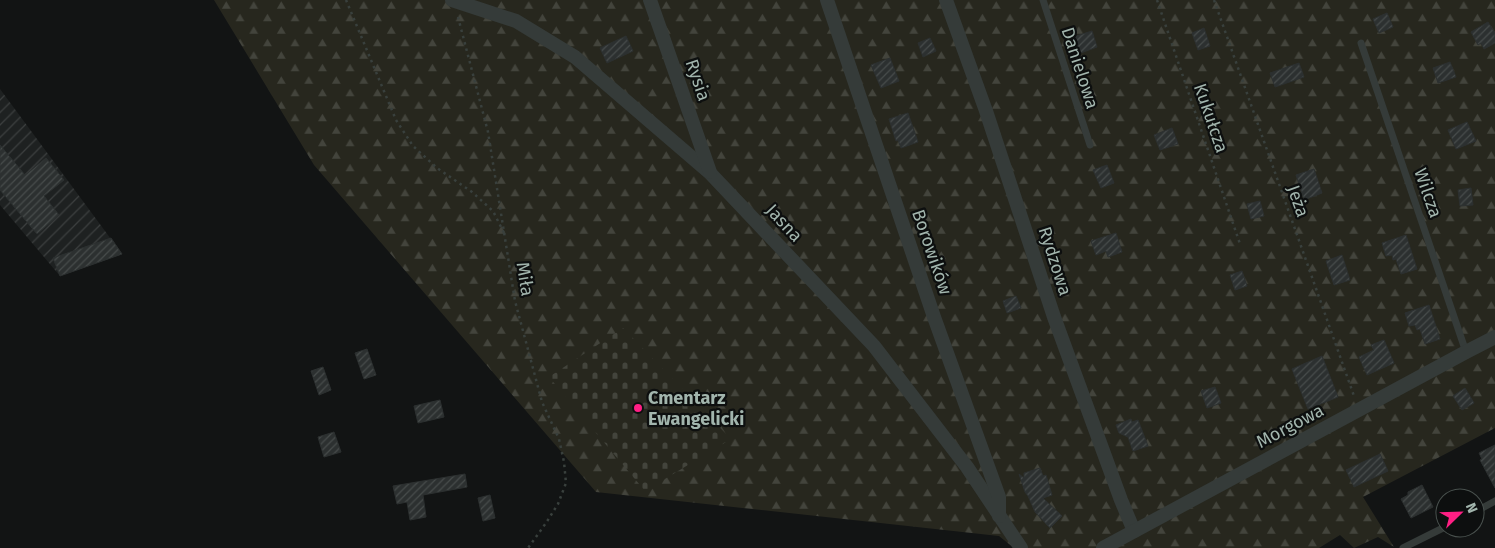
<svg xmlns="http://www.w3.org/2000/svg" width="1495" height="548" font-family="'Fira Sans',sans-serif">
	<defs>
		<pattern id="industrial-furrows" width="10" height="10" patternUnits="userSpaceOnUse" patternTransform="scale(1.25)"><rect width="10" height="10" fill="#1e2121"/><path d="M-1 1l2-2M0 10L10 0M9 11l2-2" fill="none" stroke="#3c3f3f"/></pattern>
		<pattern id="forest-firs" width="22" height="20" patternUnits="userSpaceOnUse" patternTransform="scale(1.25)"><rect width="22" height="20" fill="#27271e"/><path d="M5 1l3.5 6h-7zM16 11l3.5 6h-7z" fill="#43443c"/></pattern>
		<pattern id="cemetery-stones" width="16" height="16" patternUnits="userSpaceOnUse" patternTransform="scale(1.25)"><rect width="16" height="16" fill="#27271e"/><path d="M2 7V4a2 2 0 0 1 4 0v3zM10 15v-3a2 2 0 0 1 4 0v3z" fill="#43443c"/></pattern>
		<pattern id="building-hatch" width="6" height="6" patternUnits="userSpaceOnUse" patternTransform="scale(1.25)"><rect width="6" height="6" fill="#2c3030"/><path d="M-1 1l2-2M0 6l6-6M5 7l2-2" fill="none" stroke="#474c4b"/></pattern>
	</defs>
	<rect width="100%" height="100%" fill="#121414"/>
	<polygon fill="url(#industrial-furrows)" points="0,89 122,254 60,276 0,205"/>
	<polygon fill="url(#forest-firs)" points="214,0 1495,0 1495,428 1363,497 1394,547 1378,537 1354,548 1340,535 1319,548 1014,548 999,536 596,492 314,165"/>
	<polygon fill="url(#cemetery-stones)" points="623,328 731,439 645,491 549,377"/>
	<g fill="url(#building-hatch)" stroke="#2c3030">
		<polygon points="1387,13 1393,27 1379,33 1373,19"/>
		<polygon points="1488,22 1495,33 1495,43 1484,49 1481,43 1478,45 1471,32"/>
		<polygon points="1204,28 1210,46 1198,50 1192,33"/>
		<polygon points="1092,31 1097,47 1078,54 1073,37"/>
		<polygon points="626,36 633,51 607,63 600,48"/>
		<polygon points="930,38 936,51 923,57 918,43"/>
		<polygon points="890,58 899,81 881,88 871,65"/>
		<polygon points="1450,62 1456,77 1438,83 1433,68"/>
		<polygon points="1299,63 1304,77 1275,87 1270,73"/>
		<polygon points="908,113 918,142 901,148 898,140 896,141 889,119"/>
		<polygon points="1467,122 1476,141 1456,149 1448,130"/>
		<polygon points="1172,128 1178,144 1160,150 1154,135"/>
		<polygon points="0,145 25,175 46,158 64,180 44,196 59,215 37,234 0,190"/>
		<polygon points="1107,165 1114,183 1101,188 1093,170"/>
		<polygon points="1314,169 1322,193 1304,200 1296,175"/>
		<polygon points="1471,188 1473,205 1460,206 1458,190"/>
		<polygon points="1260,201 1264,216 1251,219 1247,204"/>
		<polygon points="1116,233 1122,252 1108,257 1106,251 1096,255 1091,241"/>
		<polygon points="1406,235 1417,269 1401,274 1396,259 1393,260 1392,255 1386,256 1382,243"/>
		<polygon points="111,238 122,254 60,276 53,258"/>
		<polygon points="1342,255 1350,280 1334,285 1326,261"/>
		<polygon points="1242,271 1247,286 1235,290 1230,275"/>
		<polygon points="1016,296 1021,308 1007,313 1003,301"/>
		<polygon points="1429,305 1440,339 1425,344 1420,329 1417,330 1415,325 1409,326 1405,313"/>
		<polygon points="1384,340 1394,363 1367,375 1359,357 1374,350 1371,345"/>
		<polygon points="367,349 376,375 364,379 355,353"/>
		<polygon points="1322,356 1338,397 1308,409 1292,369"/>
		<polygon points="323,367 331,390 319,395 311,371"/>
		<polygon points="1215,387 1221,403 1207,408 1201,391"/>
		<polygon points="1465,388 1474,403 1462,410 1453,396"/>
		<polygon points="440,400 444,417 418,423 414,406"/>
		<polygon points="1131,419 1132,422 1138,420 1148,446 1133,451 1128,437 1119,433 1116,425"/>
		<polygon points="334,432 341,452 324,457 318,437"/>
		<polygon points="1495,445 1495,488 1480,460 1482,459 1479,453"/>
		<polygon points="1380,454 1388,471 1354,487 1346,470"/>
		<polygon points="1040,468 1043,476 1046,475 1052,495 1043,498 1062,516 1050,528 1035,512 1028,496 1025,492 1019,474 1024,478 1024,473"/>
		<polygon points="465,474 467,487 423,495 426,517 410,520 407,502 397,504 393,486"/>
		<polygon points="1422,485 1433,507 1411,518 1401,499 1408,495 1408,492"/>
		<polygon points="490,495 495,518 483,521 478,498"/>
	</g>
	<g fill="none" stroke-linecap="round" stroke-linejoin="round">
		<g stroke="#39403d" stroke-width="2.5" stroke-dasharray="2.5 4" stroke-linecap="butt">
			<polyline points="346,0 396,120 413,146 437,168 472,192 493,211 504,233"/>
			<polyline points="1157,0 1240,244"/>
			<polyline points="1214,0 1354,396"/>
			<polyline points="458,17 488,132 515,301 542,402 559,439 564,462 566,483 558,504 546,523 528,548"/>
		</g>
		<g stroke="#353b39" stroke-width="7">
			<polyline points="1043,0 1090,145"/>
			<polyline points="1361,43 1466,352"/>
			<polyline points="1475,512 1495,501"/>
			<polyline points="1403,548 1445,527"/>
		</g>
		<g stroke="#353b39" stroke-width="14">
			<polyline points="452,0 516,21 575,57 710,173 874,346 967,467 1021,548"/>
			<polyline points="650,0 710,172"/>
			<polyline points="827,0 934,317 999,497 999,516"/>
			<polyline points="946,0 986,111 1054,317 1121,500 1134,531"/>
			<polyline points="1103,548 1466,352 1495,337"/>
		</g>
	</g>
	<circle fill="#ff1f84" stroke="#0d0f0f" stroke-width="2" cx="638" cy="408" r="5"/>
	<g text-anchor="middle" stroke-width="4.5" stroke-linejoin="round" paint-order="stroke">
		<g font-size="18" fill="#a2b5ad" stroke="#0d0f0f">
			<text transform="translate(1080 68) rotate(72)" y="6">Danielowa</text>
			<text transform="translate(698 80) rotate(71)" y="6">Rysia</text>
			<text transform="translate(1211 118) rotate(71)" y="6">Kukułcza</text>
			<text transform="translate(1428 193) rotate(71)" y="6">Wilcza</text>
			<text transform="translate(1298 201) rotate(70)" y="6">Jeża</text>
			<text transform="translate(784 223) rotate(47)" y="6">Jasna</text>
			<text transform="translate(932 252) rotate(71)" y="6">Borowików</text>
			<text transform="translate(1055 261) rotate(72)" y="6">Rydzowa</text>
			<text transform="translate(525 279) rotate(81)" y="6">Miła</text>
			<text transform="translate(1290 426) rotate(-28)" y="6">Morgowa</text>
		</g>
		<g font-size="18" font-weight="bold" fill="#a2b5ad" stroke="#0d0f0f" text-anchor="start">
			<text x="648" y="404">Cmentarz<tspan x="648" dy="21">Ewangelicki</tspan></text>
		</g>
	</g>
	<g transform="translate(1460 513) rotate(67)"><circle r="24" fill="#0d0f0f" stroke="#49514e"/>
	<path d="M0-4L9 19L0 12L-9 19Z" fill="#ff1f84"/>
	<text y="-8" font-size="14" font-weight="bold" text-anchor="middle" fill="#a2b5ad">N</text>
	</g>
</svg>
